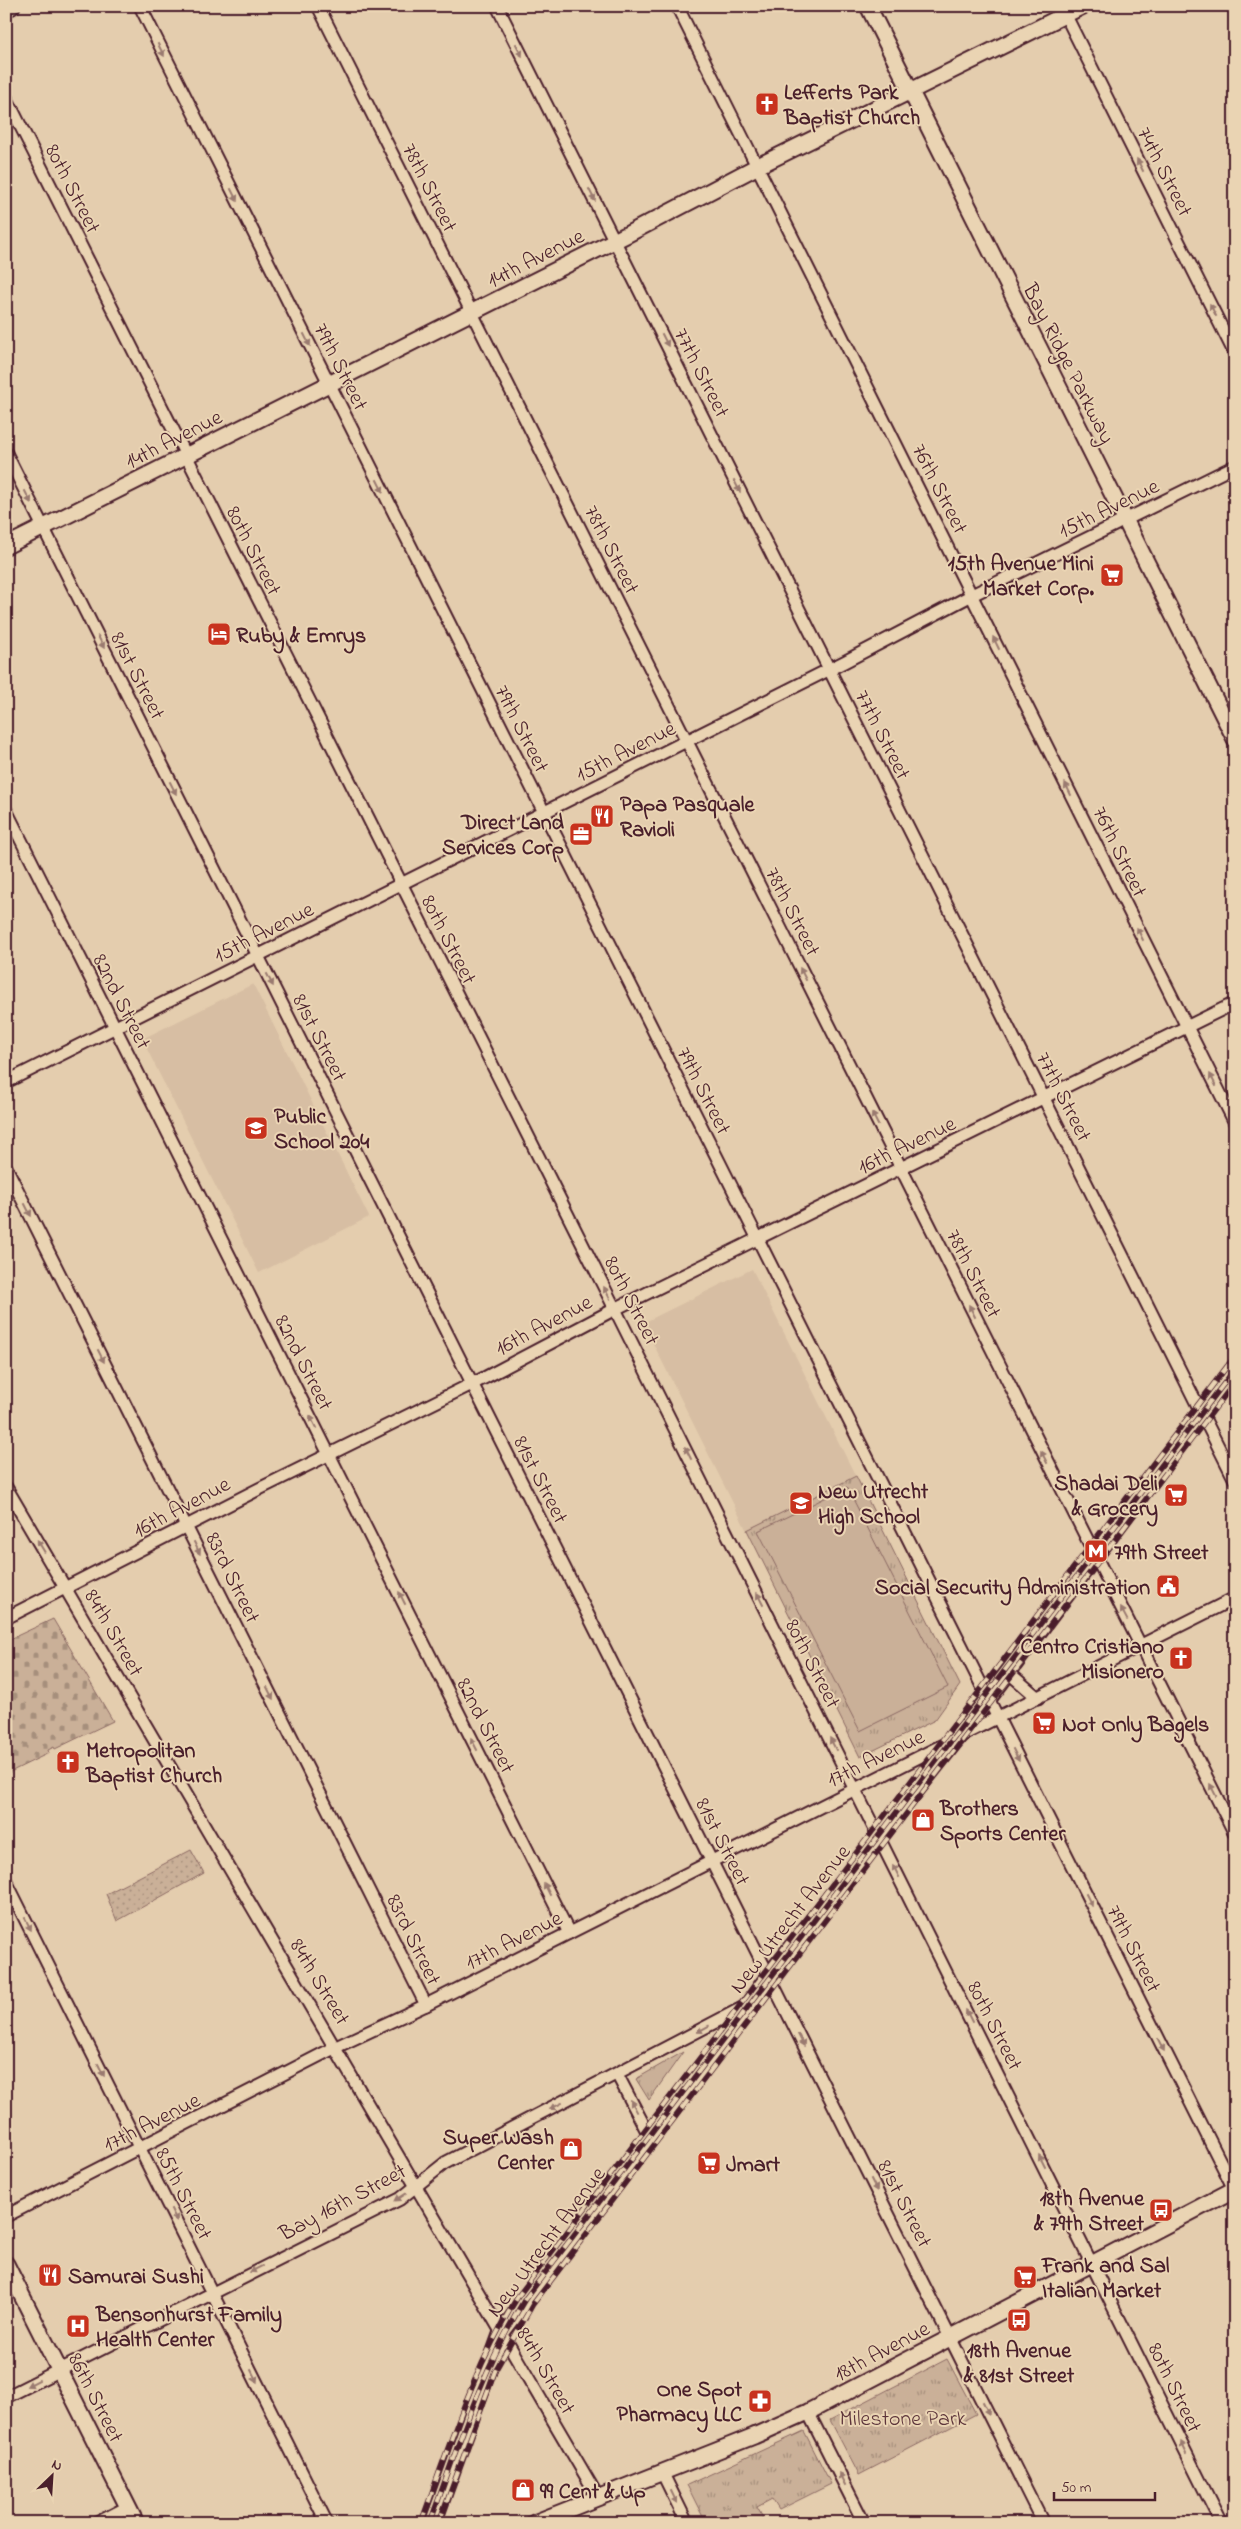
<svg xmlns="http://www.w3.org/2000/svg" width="1241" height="2529" font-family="'Indie Flower',sans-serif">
	<defs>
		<pattern id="grass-dots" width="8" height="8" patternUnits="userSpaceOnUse" patternTransform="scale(1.25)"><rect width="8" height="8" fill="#cab098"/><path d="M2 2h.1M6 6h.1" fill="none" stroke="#a68f7c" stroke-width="1.8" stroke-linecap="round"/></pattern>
		<pattern id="cemetery-stones" width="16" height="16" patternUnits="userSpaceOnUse" patternTransform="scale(1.25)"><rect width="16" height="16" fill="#cab098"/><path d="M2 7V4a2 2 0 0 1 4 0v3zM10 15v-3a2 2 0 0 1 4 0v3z" fill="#a68f7c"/></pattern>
		<pattern id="park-tufts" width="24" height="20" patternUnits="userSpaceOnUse" patternTransform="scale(1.25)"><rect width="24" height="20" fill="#cab098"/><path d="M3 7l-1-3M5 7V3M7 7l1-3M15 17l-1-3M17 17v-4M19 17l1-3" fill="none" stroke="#a68f7c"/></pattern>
	</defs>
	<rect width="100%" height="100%" fill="#e4cdae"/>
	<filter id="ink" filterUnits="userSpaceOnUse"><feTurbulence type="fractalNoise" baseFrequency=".02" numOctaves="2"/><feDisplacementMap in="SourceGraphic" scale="10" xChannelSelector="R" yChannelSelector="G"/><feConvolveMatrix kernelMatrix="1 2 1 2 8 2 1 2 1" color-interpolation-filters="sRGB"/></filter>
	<g filter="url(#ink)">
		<g fill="#d7bea3">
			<polygon points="253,984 369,1217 259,1273 142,1039"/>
			<polygon points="752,1269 960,1685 935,1720 860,1757 643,1323"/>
		</g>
		<polygon fill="url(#grass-dots)" stroke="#8a6862" points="191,1850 204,1873 117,1921 106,1894"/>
		<polygon fill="url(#cemetery-stones)" stroke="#8a6862" points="53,1619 113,1721 55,1749 54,1747 48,1750 49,1753 6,1774 6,1641"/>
		<g fill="url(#park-tufts)" stroke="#8a6862">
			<polygon points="856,1476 960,1685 935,1720 860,1757 747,1530"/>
			<polygon points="683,2052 649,2100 636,2079"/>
			<polygon points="947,2359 976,2414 859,2475 830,2420"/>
			<polygon points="804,2431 831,2484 779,2510 772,2499 757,2507 763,2518 753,2523 706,2523 687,2485"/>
		</g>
		<polygon fill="#cab098" stroke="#8a6862" points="847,1487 948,1687 860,1731 758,1531"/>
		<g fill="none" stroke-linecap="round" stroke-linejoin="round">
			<g stroke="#4a1f2b" stroke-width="15">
				<g id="street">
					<polyline points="140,6 1235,2191"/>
					<polyline points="318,6 1235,1834"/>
					<polyline points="497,6 1235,1480"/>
					<polyline points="677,6 1235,1123"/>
					<polyline points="1061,6 1235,354"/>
					<polyline points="6,97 607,1293 1221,2523"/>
					<polyline points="6,453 1043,2523"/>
					<polyline points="6,810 569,1933"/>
					<polyline points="6,1082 844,662 972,595 1235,466"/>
					<polyline points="6,1167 426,2005"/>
					<polyline points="6,1487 598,2497"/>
					<polyline points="6,1618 259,1489 486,1377 615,1309 1235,1003"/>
					<polyline points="1008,1672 1038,1698"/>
					<polyline points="6,1881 327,2523"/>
					<polyline points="617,2074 650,2137"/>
					<polyline points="6,2216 336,2047 426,2005 1235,1598"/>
					<polyline points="6,2397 400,2199 445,2163 746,2006"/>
					<polyline points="808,2412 864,2523"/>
					<polyline points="662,2472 687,2523"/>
					<polyline points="97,2523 128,2507"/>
				</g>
			</g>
			<g stroke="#4a1f2b" stroke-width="19">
				<g id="secondary">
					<polyline points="868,6 1235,739"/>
					<polyline points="6,9 12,6"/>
					<polyline points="6,546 628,234 758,166 1083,6"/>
					<polyline points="6,2264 136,2523"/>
					<polyline points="433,2523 502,2332 713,2054 769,1976 988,1699 1235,1369"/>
					<polyline points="534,2523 754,2436 808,2412 1235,2189"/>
				</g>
			</g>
			<use href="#street" stroke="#ead4b3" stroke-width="11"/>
			<use href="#secondary" stroke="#ead4b3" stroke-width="15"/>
			<g stroke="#4a1f2b" stroke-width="5.5">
				<g id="rail">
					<path d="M421 2523C450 2444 474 2366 519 2295L1235 1356"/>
					<path d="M430 2523C458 2446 482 2369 525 2299L1235 1369"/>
					<polyline points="439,2523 495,2371 533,2304 1235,1382"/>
				</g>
			</g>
			<use href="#rail" stroke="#ead4b3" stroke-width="4" stroke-dasharray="11" stroke-linecap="butt"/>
		</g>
		<defs><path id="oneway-solid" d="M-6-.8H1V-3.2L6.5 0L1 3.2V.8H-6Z" transform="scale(1.25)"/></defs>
		<g fill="#9a7a6f">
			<use href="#oneway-solid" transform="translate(161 50) rotate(63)"/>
			<use href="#oneway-solid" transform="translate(519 50) rotate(63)"/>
			<use href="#oneway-solid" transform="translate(1140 165) rotate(-117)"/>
			<use href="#oneway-solid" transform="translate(234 195) rotate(63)"/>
			<use href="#oneway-solid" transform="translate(592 195) rotate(63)"/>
			<use href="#oneway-solid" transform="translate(1213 310) rotate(-117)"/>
			<use href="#oneway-solid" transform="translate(307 340) rotate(63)"/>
			<use href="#oneway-solid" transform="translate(665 340) rotate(63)"/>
			<use href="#oneway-solid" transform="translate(380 486) rotate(63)"/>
			<use href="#oneway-solid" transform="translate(737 486) rotate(63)"/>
			<use href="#oneway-solid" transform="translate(28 497) rotate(63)"/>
			<use href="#oneway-solid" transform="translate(101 642) rotate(63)"/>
			<use href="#oneway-solid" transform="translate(996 643) rotate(-116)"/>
			<use href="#oneway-solid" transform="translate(173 788) rotate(63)"/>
			<use href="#oneway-solid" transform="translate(1068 789) rotate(-116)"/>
			<use href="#oneway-solid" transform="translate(1140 934) rotate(-116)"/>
			<use href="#oneway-solid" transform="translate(803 974) rotate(-117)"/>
			<use href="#oneway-solid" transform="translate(270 980) rotate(63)"/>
			<use href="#oneway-solid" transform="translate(1213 1080) rotate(-117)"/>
			<use href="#oneway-solid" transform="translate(875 1119) rotate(-117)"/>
			<use href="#oneway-solid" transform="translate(28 1210) rotate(63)"/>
			<use href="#oneway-solid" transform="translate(607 1293) rotate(-117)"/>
			<use href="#oneway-solid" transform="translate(972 1311) rotate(-117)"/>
			<use href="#oneway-solid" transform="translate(101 1356) rotate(63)"/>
			<use href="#oneway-solid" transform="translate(313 1422) rotate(-117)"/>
			<use href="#oneway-solid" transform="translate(688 1453) rotate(-117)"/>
			<use href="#oneway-solid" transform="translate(1044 1457) rotate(-117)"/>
			<use href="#oneway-solid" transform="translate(41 1546) rotate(-121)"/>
			<use href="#oneway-solid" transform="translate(197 1548) rotate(64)"/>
			<use href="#oneway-solid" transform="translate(402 1598) rotate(-117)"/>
			<use href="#oneway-solid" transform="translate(760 1599) rotate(-117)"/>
			<use href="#oneway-solid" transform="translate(1124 1614) rotate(-118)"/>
			<use href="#oneway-solid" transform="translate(270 1693) rotate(63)"/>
			<use href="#oneway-solid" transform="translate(474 1744) rotate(-117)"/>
			<use href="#oneway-solid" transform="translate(833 1744) rotate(-117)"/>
			<use href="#oneway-solid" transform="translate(1016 1755) rotate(63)"/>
			<use href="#oneway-solid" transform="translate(1213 1790) rotate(-117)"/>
			<use href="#oneway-solid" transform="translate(896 1871) rotate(-117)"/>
			<use href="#oneway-solid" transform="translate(547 1889) rotate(-117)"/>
			<use href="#oneway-solid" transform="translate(1089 1900) rotate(63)"/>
			<use href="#oneway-solid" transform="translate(28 1924) rotate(63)"/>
			<use href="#oneway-solid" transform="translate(969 2016) rotate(-117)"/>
			<use href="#oneway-solid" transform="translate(703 2029) rotate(152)"/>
			<use href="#oneway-solid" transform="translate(801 2040) rotate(63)"/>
			<use href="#oneway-solid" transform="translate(1161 2045) rotate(63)"/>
			<use href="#oneway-solid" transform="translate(101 2070) rotate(63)"/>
			<use href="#oneway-solid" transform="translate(556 2106) rotate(153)"/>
			<use href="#oneway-solid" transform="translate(634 2106) rotate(-118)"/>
			<use href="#oneway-solid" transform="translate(1042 2161) rotate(-117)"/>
			<use href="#oneway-solid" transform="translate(874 2185) rotate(63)"/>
			<use href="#oneway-solid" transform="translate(401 2197) rotate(147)"/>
			<use href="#oneway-solid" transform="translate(174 2215) rotate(63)"/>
			<use href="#oneway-solid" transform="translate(256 2269) rotate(153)"/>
			<use href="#oneway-solid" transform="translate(254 2376) rotate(64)"/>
			<use href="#oneway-solid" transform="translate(33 2383) rotate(153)"/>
			<use href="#oneway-solid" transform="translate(986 2408) rotate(64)"/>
			<use href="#oneway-solid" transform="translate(1184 2448) rotate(-116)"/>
			<use href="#oneway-solid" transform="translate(842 2479) rotate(-117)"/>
			<use href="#oneway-solid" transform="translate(674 2497) rotate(64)"/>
		</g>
	</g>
	<defs>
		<g id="church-square" transform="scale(1.25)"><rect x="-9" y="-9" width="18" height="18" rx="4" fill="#c8321e" stroke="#ead4b3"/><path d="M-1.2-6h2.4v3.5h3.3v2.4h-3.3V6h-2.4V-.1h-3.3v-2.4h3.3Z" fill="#fff"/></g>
		<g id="supermarket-square" transform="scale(1.25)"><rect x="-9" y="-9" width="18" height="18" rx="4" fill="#c8321e" stroke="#ead4b3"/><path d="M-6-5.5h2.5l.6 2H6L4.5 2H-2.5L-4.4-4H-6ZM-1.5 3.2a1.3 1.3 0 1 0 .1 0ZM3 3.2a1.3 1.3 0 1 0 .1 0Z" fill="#fff"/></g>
		<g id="hotel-square" transform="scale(1.25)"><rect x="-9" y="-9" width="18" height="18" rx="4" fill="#c8321e" stroke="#ead4b3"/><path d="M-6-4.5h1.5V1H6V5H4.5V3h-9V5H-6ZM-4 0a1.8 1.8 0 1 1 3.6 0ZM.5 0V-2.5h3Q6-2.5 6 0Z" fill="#fff"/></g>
		<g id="restaurant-square" transform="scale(1.25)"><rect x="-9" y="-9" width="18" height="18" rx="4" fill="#c8321e" stroke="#ead4b3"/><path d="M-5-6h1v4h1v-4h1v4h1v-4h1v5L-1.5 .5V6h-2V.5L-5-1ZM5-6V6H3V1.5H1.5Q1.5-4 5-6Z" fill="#fff"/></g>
		<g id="office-square" transform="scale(1.25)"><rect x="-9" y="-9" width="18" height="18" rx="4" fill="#c8321e" stroke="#ead4b3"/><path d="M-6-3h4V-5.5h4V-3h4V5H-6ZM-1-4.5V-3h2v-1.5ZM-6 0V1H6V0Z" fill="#fff"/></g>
		<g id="school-square" transform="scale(1.25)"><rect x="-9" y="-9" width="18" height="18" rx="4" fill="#c8321e" stroke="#ead4b3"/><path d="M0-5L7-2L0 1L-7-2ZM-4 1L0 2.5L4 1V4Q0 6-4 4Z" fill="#fff"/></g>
		<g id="metro-square" transform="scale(1.25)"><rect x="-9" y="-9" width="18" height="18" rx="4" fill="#c8321e" stroke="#ead4b3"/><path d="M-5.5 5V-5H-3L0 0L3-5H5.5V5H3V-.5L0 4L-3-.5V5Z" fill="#fff"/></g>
		<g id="civic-square" transform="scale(1.25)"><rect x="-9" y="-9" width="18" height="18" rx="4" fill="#c8321e" stroke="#ead4b3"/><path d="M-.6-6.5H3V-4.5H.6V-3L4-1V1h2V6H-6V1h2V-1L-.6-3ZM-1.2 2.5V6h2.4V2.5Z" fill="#fff"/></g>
		<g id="shop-square" transform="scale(1.25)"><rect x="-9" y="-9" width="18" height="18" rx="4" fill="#c8321e" stroke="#ead4b3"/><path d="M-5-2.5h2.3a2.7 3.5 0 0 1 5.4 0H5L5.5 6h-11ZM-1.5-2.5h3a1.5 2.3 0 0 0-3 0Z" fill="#fff"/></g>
		<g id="bus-square" transform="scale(1.25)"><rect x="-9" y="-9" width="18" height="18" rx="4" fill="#c8321e" stroke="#ead4b3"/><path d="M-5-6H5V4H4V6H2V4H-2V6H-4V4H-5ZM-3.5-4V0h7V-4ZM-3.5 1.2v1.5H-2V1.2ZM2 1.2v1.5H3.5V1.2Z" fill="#fff"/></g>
		<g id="hospital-square" transform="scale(1.25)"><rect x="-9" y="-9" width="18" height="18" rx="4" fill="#c8321e" stroke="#ead4b3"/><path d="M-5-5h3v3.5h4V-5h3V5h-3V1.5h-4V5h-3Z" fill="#fff"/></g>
		<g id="pharmacy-square" transform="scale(1.25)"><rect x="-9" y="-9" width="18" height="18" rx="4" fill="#c8321e" stroke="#ead4b3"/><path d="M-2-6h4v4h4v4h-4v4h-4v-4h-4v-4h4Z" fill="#fff"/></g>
	</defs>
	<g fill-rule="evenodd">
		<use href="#church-square" x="767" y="104"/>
		<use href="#supermarket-square" x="1112" y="575"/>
		<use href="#hotel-square" x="219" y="634"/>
		<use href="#restaurant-square" x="602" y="816"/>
		<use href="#office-square" x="581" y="834"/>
		<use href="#school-square" x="256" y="1128"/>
		<use href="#supermarket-square" x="1176" y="1495"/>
		<use href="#school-square" x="801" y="1503"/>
		<use href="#metro-square" x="1096" y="1551"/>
		<use href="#civic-square" x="1168" y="1586"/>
		<use href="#church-square" x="1181" y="1658"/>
		<use href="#supermarket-square" x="1044" y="1723"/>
		<use href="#church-square" x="68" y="1762"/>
		<use href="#shop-square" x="923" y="1820"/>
		<use href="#shop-square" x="571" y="2149"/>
		<use href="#supermarket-square" x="709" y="2163"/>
		<use href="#bus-square" x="1161" y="2210"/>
		<use href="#restaurant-square" x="50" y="2275"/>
		<use href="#supermarket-square" x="1025" y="2277"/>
		<use href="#bus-square" x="1019" y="2320"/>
		<use href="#hospital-square" x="78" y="2326"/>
		<use href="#pharmacy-square" x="760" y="2401"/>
		<use href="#shop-square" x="523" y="2490"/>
	</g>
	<g text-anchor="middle" stroke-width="4" stroke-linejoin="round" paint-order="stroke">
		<g font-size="22" font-weight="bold" fill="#4a1f2b" stroke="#ead4b3" text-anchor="start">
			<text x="784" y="99">Lefferts Park<tspan x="784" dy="25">Baptist Church</tspan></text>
			<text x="1094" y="570" text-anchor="end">15th Avenue Mini<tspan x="1094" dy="25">Market Corp.</tspan></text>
			<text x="236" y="642">Ruby &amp; Emrys</text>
			<text x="620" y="811">Papa Pasquale<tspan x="620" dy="25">Ravioli</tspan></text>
			<text x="564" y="829" text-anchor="end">Direct Land<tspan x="564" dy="25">Services Corp</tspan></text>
			<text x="274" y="1123">Public<tspan x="274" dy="25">School 204</tspan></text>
			<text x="1158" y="1490" text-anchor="end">Shadai Deli<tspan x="1158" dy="25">&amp; Grocery</tspan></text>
			<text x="818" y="1498">New Utrecht<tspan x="818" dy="25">High School</tspan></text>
			<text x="1114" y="1559">79th Street</text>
			<text x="1150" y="1594" text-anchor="end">Social Security Administration</text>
			<text x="1164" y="1653" text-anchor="end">Centro Cristiano<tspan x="1164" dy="25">Misionero</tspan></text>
			<text x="1062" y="1731">Not Only Bagels</text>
			<text x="86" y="1757">Metropolitan<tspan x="86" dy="25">Baptist Church</tspan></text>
			<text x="940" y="1815">Brothers<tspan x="940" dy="25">Sports Center</tspan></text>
			<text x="554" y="2144" text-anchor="end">Super Wash<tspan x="554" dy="25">Center</tspan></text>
			<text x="726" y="2171">Jmart</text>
			<text x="1144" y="2205" text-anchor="end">18th Avenue<tspan x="1144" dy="25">&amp; 79th Street</tspan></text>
			<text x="1042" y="2272">Frank and Sal<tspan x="1042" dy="25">Italian Market</tspan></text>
			<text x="68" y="2283">Samurai Sushi</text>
			<text x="96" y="2321">Bensonhurst Family<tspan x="96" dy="25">Health Center</tspan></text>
			<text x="1019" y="2357" text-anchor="middle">18th Avenue<tspan x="1019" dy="25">&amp; 81st Street</tspan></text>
			<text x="742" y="2396" text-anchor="end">One Spot<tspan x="742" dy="25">Pharmacy LLC</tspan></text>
			<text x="540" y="2498">99 Cent &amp; Up</text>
		</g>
		<g font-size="22" fill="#4a1f2b" stroke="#ead4b3">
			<text transform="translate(1166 171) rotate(63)" y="8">74th Street</text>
			<text transform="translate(431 187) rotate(63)" y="8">78th Street</text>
			<text transform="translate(74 188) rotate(63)" y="8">80th Street</text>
			<text transform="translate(535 257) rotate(-27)" y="8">14th Avenue</text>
			<text transform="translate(1070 363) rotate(63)" y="8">Bay Ridge Parkway</text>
			<text transform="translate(342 366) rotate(63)" y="8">79th Street</text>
			<text transform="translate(703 372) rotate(63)" y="8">77th Street</text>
			<text transform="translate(173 438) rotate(-27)" y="8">14th Avenue</text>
			<text transform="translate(941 488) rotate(63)" y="8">76th Street</text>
			<text transform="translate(1108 507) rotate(-26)" y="8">15th Avenue</text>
			<text transform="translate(613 549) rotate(63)" y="8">78th Street</text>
			<text transform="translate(255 550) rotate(63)" y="8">80th Street</text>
			<text transform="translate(139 675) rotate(63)" y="8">81st Street</text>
			<text transform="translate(523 728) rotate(63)" y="8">79th Street</text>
			<text transform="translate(884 734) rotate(63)" y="8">77th Street</text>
			<text transform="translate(625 750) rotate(-27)" y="8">15th Avenue</text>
			<text transform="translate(1121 851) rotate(64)" y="8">76th Street</text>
			<text transform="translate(794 911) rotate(63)" y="8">78th Street</text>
			<text transform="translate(263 931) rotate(-27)" y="8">15th Avenue</text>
			<text transform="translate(450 939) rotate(63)" y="8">80th Street</text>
			<text transform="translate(123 1001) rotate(63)" y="8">82nd Street</text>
			<text transform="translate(321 1037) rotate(63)" y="8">81st Street</text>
			<text transform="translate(705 1090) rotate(63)" y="8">79th Street</text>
			<text transform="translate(1065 1096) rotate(63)" y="8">77th Street</text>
			<text transform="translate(906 1144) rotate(-26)" y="8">16th Avenue</text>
			<text transform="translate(975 1273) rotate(63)" y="8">78th Street</text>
			<text transform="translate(633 1300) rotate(63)" y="8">80th Street</text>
			<text transform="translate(543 1324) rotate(-28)" y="8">16th Avenue</text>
			<text transform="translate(305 1362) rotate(63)" y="8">82nd Street</text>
			<text transform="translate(542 1479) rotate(63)" y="8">81st Street</text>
			<text transform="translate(181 1506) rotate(-28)" y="8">16th Avenue</text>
			<text transform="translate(234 1577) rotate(64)" y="8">83rd Street</text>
			<text transform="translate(115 1632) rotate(60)" y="8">84th Street</text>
			<text transform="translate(814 1663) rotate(63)" y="8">80th Street</text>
			<text transform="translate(487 1725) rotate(63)" y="8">82nd Street</text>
			<text transform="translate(875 1757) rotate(-26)" y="8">17th Avenue</text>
			<text transform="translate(724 1841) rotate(63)" y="8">81st Street</text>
			<text transform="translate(789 1918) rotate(-52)" y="8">New Utrecht Avenue</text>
			<text transform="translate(415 1939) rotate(64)" y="8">83rd Street</text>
			<text transform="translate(513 1939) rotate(-27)" y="8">17th Avenue</text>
			<text transform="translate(1135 1948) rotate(63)" y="8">79th Street</text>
			<text transform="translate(321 1981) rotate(59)" y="8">84th Street</text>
			<text transform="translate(996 2025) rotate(63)" y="8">80th Street</text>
			<text transform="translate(151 2121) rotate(-27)" y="8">17th Avenue</text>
			<text transform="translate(185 2193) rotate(63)" y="8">85th Street</text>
			<text transform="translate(342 2201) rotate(-28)" y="8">Bay 16th Street</text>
			<text transform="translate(906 2203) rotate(63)" y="8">81st Street</text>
			<text transform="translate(545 2241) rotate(-53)" y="8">New Utrecht Avenue</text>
			<text transform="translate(881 2350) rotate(-28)" y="8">18th Avenue</text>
			<text transform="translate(547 2370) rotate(60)" y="8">84th Street</text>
			<text transform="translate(1176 2387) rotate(64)" y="8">80th Street</text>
			<text transform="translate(97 2397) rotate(63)" y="8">86th Street</text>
		</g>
		<g font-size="22" fill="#5d353b" stroke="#ead4b3">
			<text x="903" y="2425">Milestone Park</text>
		</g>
	</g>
	<rect width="1241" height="2529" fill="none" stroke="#ead4b3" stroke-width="25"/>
	<rect x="12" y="12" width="1216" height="2504" fill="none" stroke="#4a1f2b" stroke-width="2" filter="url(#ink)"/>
	<g transform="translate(52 2476) rotate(25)" stroke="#ead4b3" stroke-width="4" paint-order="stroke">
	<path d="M0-4L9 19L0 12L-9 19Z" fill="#4a1f2b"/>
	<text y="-8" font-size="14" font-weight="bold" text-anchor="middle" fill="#4a1f2b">N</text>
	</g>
	<path d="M1054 2492v8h101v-8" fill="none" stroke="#4a1f2b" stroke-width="2.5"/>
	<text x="1061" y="2492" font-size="15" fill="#4a1f2b" stroke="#ead4b3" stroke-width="4" paint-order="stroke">50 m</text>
</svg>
